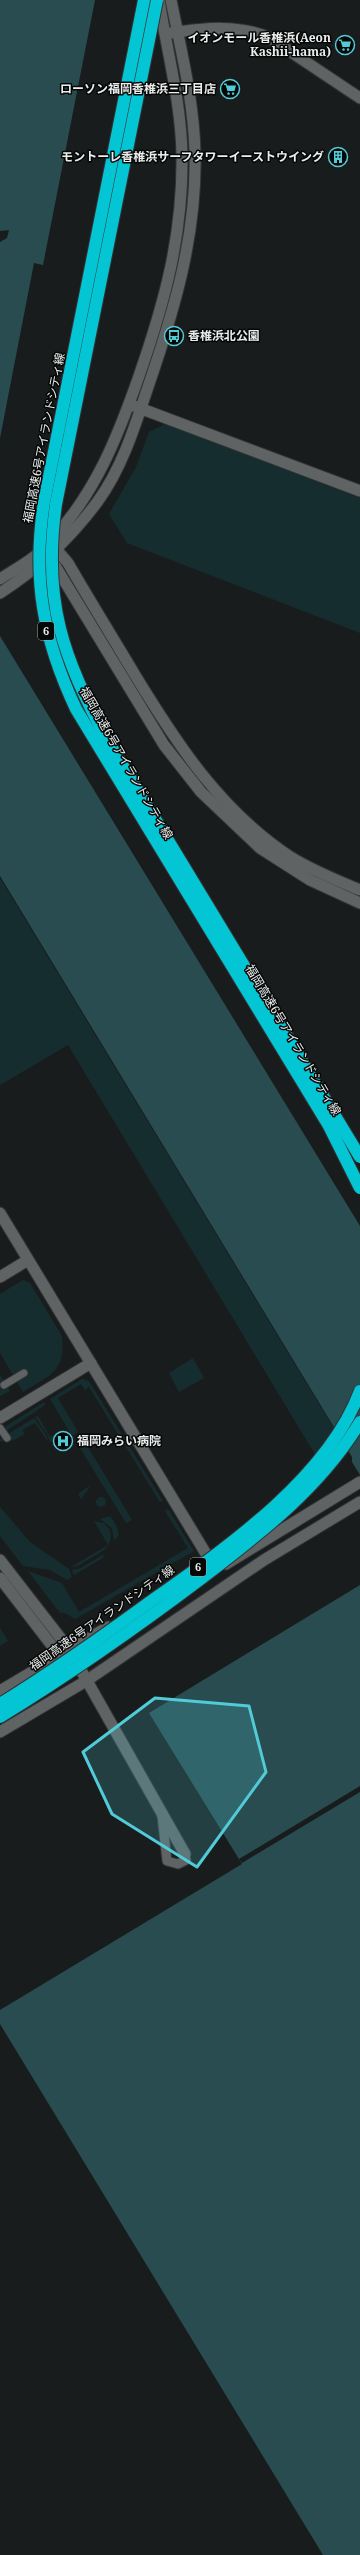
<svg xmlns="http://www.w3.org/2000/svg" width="360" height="2555" font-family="'Noto Serif','Noto Sans JP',serif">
	<rect width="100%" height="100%" fill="#191c1d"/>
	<g fill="#162d30">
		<polygon points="165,424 360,498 360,633 127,543 109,514 136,467 149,432"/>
		<polygon points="0,878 344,1445 319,1461 68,1045 0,1085"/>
		<path d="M23 1280 30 1283 62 1336C66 1372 50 1375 23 1392L0 1353V1294Z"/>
		<polygon points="193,1358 204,1378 179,1392 169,1373"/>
		<polygon points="0,1375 10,1391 0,1396"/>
		<polygon points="82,1379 89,1381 163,1501 160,1502 89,1387 85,1390 81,1384 58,1398 78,1432 72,1436 50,1399"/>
		<polygon points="44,1402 45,1405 0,1435 0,1430"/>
		<polygon points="38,1416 50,1437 56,1433 59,1437 50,1442 47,1434 35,1417"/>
		<polygon points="34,1418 46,1435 49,1443 35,1423 22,1430 25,1434 12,1441 10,1437 0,1442 0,1439"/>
		<polygon points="86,1444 132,1520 126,1523 80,1448"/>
		<polygon points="91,1485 81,1499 78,1494"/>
		<circle cx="101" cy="1502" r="5"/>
		<polygon points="0,1507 30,1542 69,1569 72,1577 67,1580 50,1570 23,1566 0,1536"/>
		<polygon points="168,1509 194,1551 75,1619 65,1613 60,1613 28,1571 62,1583 79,1612 188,1548 165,1511"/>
		<polygon points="110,1516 116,1525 119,1536 114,1540 112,1528 100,1519"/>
		<path d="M94 1521 104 1523 110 1530C114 1546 103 1551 91 1558 84 1562 79 1567 71 1567L108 1545Z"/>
		<polygon points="104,1554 103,1558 74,1575 72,1570 81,1568"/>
		<polygon points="0,1628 8,1641 0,1646"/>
	</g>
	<g fill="#284c50">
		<polygon points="0,0 95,0 43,265 34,263 0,438 0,242 7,238 9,230 0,231"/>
		<polygon points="0,636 360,1226 360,1475 352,1462 352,1457 0,876"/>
		<polygon points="360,1585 360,2555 323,2555 0,2024 0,2010 242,1864 149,1713"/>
	</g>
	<polygon fill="#191c1d" points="360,1786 360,1792 242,1863 239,1859"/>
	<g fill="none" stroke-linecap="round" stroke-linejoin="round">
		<g stroke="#333535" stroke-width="9">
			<g id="pedestrian">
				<polyline points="4,1385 24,1373"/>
				<polyline points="0,1428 7,1438"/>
			</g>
		</g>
		<g stroke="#333535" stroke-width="11">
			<polyline id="minor" points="162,1816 167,1861 178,1864 186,1860 185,1854"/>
		</g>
		<g stroke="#333535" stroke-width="13">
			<g id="tertiary">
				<path d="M171 33C205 28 238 24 270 38L360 98"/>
				<polyline points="134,406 360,491"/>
				<path d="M52 547 57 550 68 563C90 601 113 638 135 675 177 744 220 810 289 856 311 870 336 880 360 890"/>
				<polyline points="51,559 164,745 201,792 260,848 310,880 360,903"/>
				<path d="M0 579C17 568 36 558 49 543 95 494 117 439 139 376 165 301 183 235 182 155 181 102 167 52 159 0"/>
				<path d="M0 593C39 568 70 539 98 501 122 468 135 426 148 387 174 311 197 235 195 153 194 102 181 50 171 0"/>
				<polyline points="0,1213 214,1567"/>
				<polyline points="0,1277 28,1260"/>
				<polyline points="0,1418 91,1363"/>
				<polyline points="0,1560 69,1649 185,1854"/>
				<polyline points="226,1564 360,1482"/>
				<polyline points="0,1578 63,1660"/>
				<polyline points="0,1691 108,1627"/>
				<polyline points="0,1732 86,1681 264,1560 360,1502"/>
			</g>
		</g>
		<use href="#pedestrian" stroke="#5f6363" stroke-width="7"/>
		<use href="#minor" stroke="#5f6363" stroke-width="9"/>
		<use href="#tertiary" stroke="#5f6363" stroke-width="11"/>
		<g stroke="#333535" stroke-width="14" stroke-linecap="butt">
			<g id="motorway-bridge">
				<path d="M144 0 44 502C32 579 43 639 76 709L329 1126 360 1188"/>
				<path d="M157 0 56 504C42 600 63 660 109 743L360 1157"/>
				<path d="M0 1704C50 1673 99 1639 147 1604 222 1551 327 1480 360 1391"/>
				<path d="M0 1717C70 1674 137 1627 202 1578 262 1532 321 1487 360 1422"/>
			</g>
		</g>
		<use href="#motorway-bridge" stroke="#04c5d4" stroke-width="12"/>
	</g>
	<path fill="#52cbd8" fill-opacity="0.2" stroke="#52cbd8" stroke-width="3" stroke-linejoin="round" d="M155 1698 249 1706 266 1772 197 1867 112 1814 83 1752Z"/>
	<defs>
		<g id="supermarket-ring" transform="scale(1)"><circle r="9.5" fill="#060707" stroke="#52cbd8" stroke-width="1.5"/><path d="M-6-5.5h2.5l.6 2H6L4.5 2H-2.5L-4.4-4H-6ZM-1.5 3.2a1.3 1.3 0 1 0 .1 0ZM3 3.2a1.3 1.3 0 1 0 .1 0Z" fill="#52cbd8"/></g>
		<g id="building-ring" transform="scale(1)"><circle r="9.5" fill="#060707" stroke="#52cbd8" stroke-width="1.5"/><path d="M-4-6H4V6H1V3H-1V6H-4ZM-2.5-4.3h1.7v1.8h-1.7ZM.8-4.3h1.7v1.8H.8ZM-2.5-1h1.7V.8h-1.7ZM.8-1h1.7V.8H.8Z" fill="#52cbd8"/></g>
		<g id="bus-ring" transform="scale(1)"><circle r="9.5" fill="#060707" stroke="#52cbd8" stroke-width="1.5"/><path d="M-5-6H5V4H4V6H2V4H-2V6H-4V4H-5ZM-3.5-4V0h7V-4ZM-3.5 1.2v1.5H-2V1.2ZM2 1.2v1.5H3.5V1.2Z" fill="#52cbd8"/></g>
		<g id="hospital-ring" transform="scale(1)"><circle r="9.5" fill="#060707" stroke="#52cbd8" stroke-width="1.5"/><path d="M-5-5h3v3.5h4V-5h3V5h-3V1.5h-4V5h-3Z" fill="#52cbd8"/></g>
	</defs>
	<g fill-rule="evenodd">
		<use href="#supermarket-ring" x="345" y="45"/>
		<use href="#supermarket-ring" x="230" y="89"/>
		<use href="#building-ring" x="338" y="157"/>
		<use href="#bus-ring" x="174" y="336"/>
		<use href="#hospital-ring" x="63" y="1441"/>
	</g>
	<g text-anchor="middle" stroke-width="3" stroke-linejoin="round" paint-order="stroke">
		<g fill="#060707" stroke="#a6a8a8" stroke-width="1">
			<rect x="38" y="622" width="16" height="18" rx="3"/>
			<rect x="190" y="1558" width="16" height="18" rx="3"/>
		</g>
		<g font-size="11" font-weight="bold" fill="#ebeded">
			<text x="46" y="635">6</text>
			<text x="198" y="1571">6</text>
		</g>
		<g font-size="12" font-weight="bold" fill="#ebeded" stroke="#060707" text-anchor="end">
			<text x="331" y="42">イオンモール香椎浜(Aeon<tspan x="331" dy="14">Kashii-hama)</tspan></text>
			<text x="216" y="93">ローソン福岡香椎浜三丁目店</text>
			<text x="324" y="161">モントーレ香椎浜サーフタワーイーストウイング</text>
			<text x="188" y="340" text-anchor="start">香椎浜北公園</text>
			<text x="77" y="1445" text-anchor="start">福岡みらい病院</text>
		</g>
		<g font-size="12" fill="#ebeded" stroke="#060707">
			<text transform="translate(44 438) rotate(-79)" y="4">福岡高速6号アイランドシティ線</text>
			<text transform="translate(126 763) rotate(60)" y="4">福岡高速6号アイランドシティ線</text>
			<text transform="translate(293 1040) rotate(59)" y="4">福岡高速6号アイランドシティ線</text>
			<text transform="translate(102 1618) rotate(-35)" y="4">福岡高速6号アイランドシティ線</text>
		</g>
	</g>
</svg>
